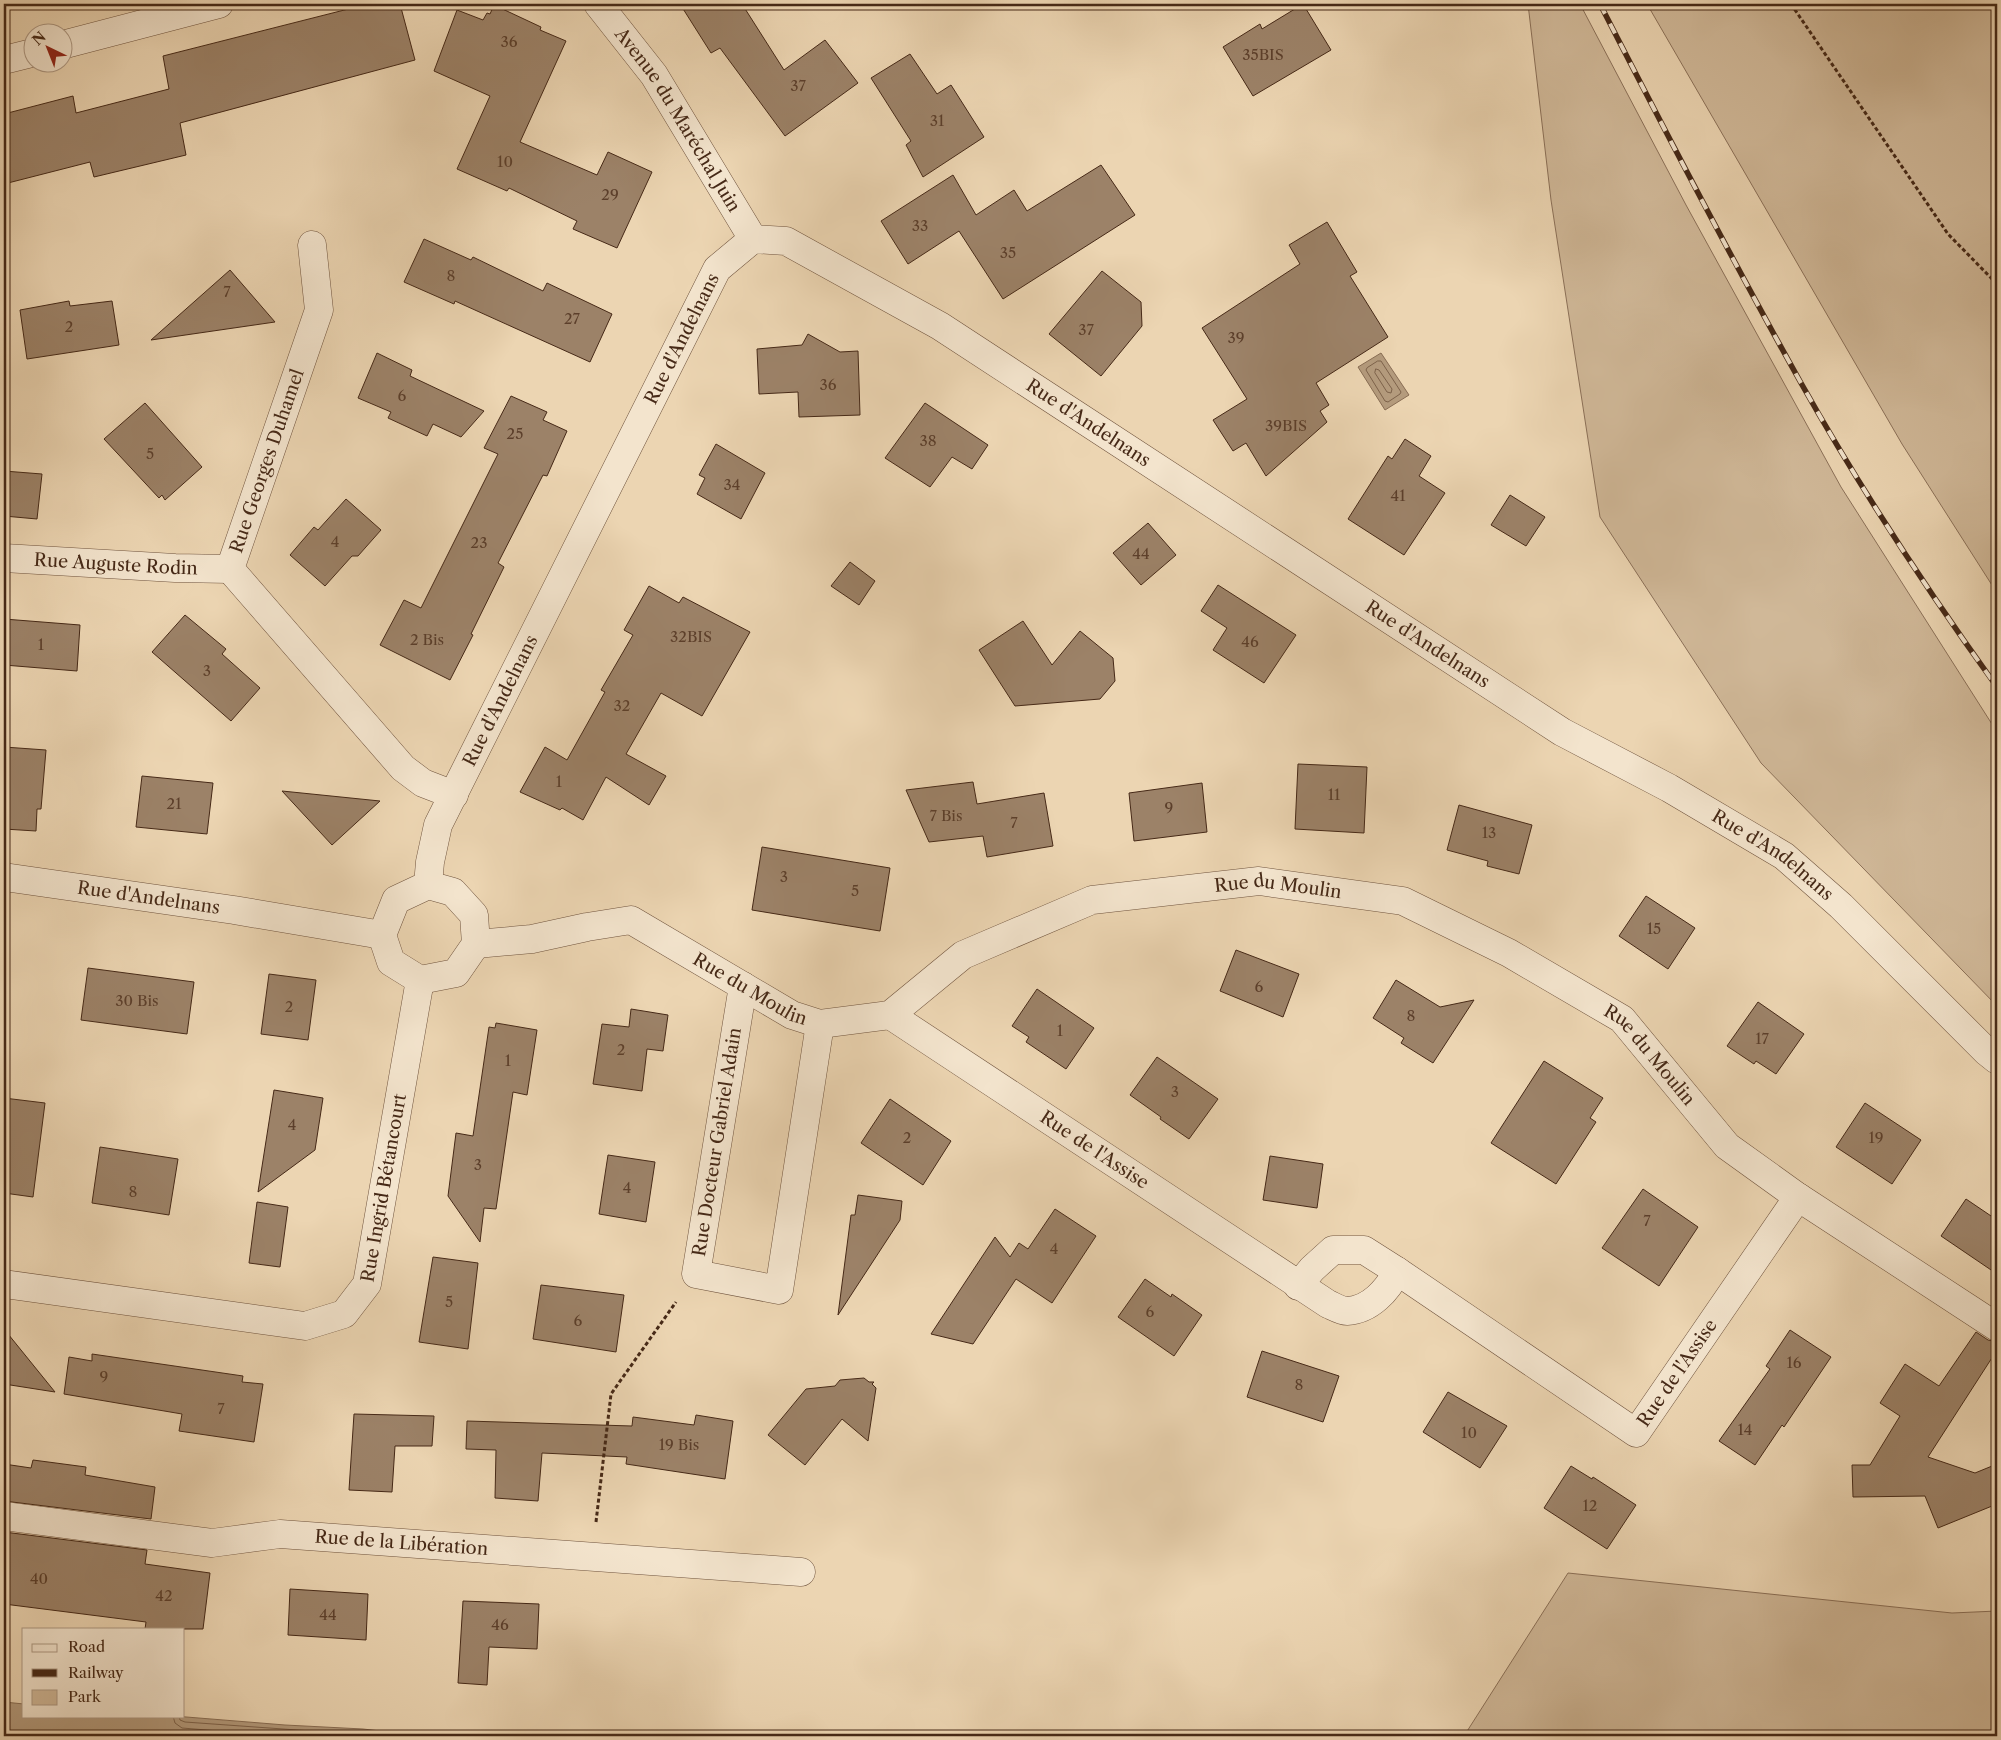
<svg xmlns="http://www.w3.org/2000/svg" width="2001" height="1740" font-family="'Libre Caslon Text',serif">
	<rect width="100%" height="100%" fill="#ecd5b2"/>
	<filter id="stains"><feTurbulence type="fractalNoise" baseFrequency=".004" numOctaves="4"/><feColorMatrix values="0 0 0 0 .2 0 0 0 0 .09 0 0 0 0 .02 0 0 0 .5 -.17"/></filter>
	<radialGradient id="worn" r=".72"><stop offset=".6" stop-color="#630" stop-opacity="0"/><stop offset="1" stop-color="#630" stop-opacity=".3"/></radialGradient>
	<g fill="#d0b898" stroke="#8b7058">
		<polygon points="1528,4 1580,4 1686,205 1841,487 1997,732 1997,1006 1761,763 1600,517 1551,200"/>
		<polygon points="1647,4 1997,4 1997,593 1902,444"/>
		<polygon points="1568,1573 1952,1613 1997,1611 1997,1736 1464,1736"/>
	</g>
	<g fill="#b49b7d" stroke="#886d54">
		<polygon points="1381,353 1409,395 1385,410 1358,367"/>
		<polygon points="4,1702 24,1704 24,1716 174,1716 285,1725 363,1729 423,1736 4,1736"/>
	</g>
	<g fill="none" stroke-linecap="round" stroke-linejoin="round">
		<g stroke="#7d624a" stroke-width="1">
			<polygon points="1378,361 1381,361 1401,392 1400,394 1388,402 1385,401 1366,370 1367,368"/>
			<polygon points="1376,369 1379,370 1392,389 1391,393 1387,392 1375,373"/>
			<polyline points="173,1716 175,1723 182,1728 280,1736"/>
			<polyline points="179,1716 180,1720 185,1722 381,1736"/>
		</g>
	</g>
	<g fill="#9c8268" stroke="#462917">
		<polygon points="368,4 400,4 415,60 180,123 186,155 94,177 90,162 4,184 4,114 73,96 76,113 169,89 163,56"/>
		<polygon points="680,4 742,4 784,70 825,40 858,83 785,136 720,48 711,53"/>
		<polygon points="1303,4 1331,50 1253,96 1223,47 1260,24 1262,29"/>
		<polygon points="494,5 541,27 540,30 566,41 520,142 597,175 608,152 652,172 617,248 573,229 577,221 509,188 507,191 457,169 490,96 434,71 457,10 483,20 487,13 490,14"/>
		<polygon points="910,54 937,94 951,85 984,137 923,177 906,145 911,141 871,78"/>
		<polygon points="1101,165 1135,215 1003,299 959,231 908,264 881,221 953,175 976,215 1014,190 1027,211"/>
		<polygon points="1327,222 1357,272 1350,276 1388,337 1316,383 1329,405 1320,411 1327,422 1266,476 1246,443 1233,451 1213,420 1247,399 1202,328 1300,264 1289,245"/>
		<polygon points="424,239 471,260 473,257 543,291 547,283 612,314 590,362 455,301 454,304 404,282"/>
		<polygon points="230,270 275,322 151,340"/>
		<polygon points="1102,271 1141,302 1142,326 1101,376 1049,334"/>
		<polygon points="69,301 70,306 112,301 119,345 27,359 20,310"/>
		<polygon points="808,334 840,352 858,351 860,415 799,417 798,392 759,394 757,349 802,345"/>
		<polygon points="377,353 412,370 410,376 484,411 461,437 433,424 427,436 388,418 391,412 358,398"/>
		<polygon points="511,396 547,412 543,420 567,431 547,476 543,475 498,563 504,567 471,634 473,635 450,680 380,645 404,600 421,608 498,454 484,448"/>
		<polygon points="145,403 202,467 165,500 162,495 159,498 104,439"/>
		<polygon points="925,403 988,445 972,469 952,457 930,487 885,458"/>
		<polygon points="1405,439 1431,456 1419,476 1445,493 1404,555 1348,519 1388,456 1392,459"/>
		<polygon points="716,444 765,473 741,519 697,494 705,478 699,475"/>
		<polygon points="4,471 42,474 37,519 4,516"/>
		<polygon points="1510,495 1545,517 1526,546 1491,525"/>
		<polygon points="346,499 381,530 358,556 352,556 325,586 290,555 314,527 318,530"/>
		<polygon points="1148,523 1176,555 1141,585 1113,553"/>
		<polygon points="850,562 875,581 859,605 831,586"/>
		<polygon points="1218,585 1296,635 1264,683 1213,650 1227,628 1201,611"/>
		<polygon points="649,586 679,603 683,597 750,632 702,716 661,693 626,754 666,776 649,805 606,777 583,820 562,808 560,810 520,792 545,747 567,760 605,692 601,690 633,635 624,630"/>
		<polygon points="185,615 226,649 222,654 260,688 231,721 152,652"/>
		<polygon points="4,619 80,625 77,671 4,665"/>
		<polygon points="1023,621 1052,665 1080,631 1113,658 1115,681 1100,699 1015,706 979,650"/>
		<polygon points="4,747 46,750 41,809 37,809 36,831 4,829"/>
		<polygon points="1298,764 1367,767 1364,833 1295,829"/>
		<polygon points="142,776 213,783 207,834 136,827"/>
		<polygon points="973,782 977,804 1044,793 1053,846 987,857 983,836 929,842 906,790"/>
		<polygon points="1202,783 1207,832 1134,841 1129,793"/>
		<polygon points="282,791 380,801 332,845"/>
		<polygon points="1459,805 1532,825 1519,874 1487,866 1488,861 1447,850"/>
		<polygon points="762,847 890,868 880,931 752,910"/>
		<polygon points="1646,896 1695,928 1668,969 1619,936"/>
		<polygon points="1236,950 1299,974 1283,1017 1220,991"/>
		<polygon points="88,968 194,982 187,1034 81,1020"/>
		<polygon points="269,974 316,980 308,1040 261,1034"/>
		<polygon points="1396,980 1440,1007 1474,1000 1433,1063 1401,1043 1404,1038 1373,1018"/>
		<polygon points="1037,989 1094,1028 1066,1069 1026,1042 1029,1037 1012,1026"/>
		<polygon points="1758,1002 1804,1034 1776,1074 1756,1061 1754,1064 1727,1046"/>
		<polygon points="631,1009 668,1015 663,1051 647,1049 642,1091 593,1084 602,1024 629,1027"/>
		<polygon points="496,1023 537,1030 527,1095 513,1092 496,1209 484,1208 480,1242 448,1196 456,1133 473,1136 489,1027 495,1028"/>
		<polygon points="1157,1057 1218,1099 1189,1139 1160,1119 1161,1117 1130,1095"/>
		<polygon points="1544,1061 1603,1098 1590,1118 1596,1122 1556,1184 1491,1143"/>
		<polygon points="274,1090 323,1098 315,1150 258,1192"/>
		<polygon points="4,1098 45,1103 33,1197 4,1193"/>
		<polygon points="890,1099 951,1141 923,1185 861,1143"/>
		<polygon points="1865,1103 1921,1140 1892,1184 1836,1147"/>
		<polygon points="100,1147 178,1159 169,1215 92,1203"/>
		<polygon points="608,1155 655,1162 646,1222 599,1214"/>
		<polygon points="1270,1156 1323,1164 1317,1208 1263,1200"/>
		<polygon points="1643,1189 1698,1227 1659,1286 1602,1248"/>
		<polygon points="858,1195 902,1201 900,1220 838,1315 851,1215 855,1215"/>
		<polygon points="1966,1199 1997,1220 1997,1274 1941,1236"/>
		<polygon points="257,1202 288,1207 280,1267 249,1263"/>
		<polygon points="1055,1209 1096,1236 1052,1303 1016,1279 973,1344 931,1334 995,1237 1010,1257 1019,1243 1028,1249"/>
		<polygon points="433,1257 478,1263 468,1349 419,1342"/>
		<polygon points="1145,1279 1171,1297 1172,1294 1202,1315 1174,1356 1118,1317"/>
		<polygon points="541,1285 624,1295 616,1352 533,1339"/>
		<polygon points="4,1329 55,1392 4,1384"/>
		<polygon points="1790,1330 1831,1357 1784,1427 1782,1425 1755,1465 1719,1441 1770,1369 1766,1366"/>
		<polygon points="1976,1332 1988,1340 1997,1342 1997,1350 1928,1457 1975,1473 1997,1464 1997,1504 1938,1528 1925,1496 1853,1497 1852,1465 1870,1465 1900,1416 1880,1403 1905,1364 1939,1386"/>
		<polygon points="1262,1351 1339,1376 1323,1422 1247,1397"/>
		<polygon points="92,1354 243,1376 242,1382 263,1384 254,1442 179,1431 182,1414 64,1394 69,1357 92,1361"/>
		<polygon points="864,1378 869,1382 874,1382 872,1384 876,1388 868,1441 842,1419 805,1465 768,1435 806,1389 835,1386 840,1380"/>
		<polygon points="1448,1392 1507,1426 1480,1468 1423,1432"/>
		<polygon points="354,1414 434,1416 432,1446 395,1446 392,1492 349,1490"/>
		<polygon points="696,1415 733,1421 725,1479 626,1464 627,1457 542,1453 538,1501 495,1498 496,1450 466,1449 467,1421 632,1426 633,1417 694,1425"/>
		<polygon points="33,1460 86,1467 85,1475 155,1487 151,1519 4,1501 4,1464 31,1468"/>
		<polygon points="1571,1466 1592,1479 1593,1477 1636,1505 1607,1549 1544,1508"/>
		<polygon points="4,1532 147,1550 145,1564 210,1573 203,1629 145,1629 146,1622 4,1604"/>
		<polygon points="290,1589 368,1594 366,1640 288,1635"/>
		<polygon points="463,1601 539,1604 537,1649 489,1647 487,1685 458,1683"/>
	</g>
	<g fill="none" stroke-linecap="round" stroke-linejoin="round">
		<g stroke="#70543e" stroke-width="29">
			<g id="street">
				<path id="s1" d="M598 4 654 75 753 239"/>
				<polyline points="62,45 219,4"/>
				<polyline points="4,60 32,53"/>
				<polyline points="312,245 319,310 230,569 403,768 423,783 454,795"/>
				<path id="s2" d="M4 558 175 568 230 569"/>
				<path id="s3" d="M4 877 234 910 382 935"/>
				<path id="s4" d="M428 885 430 862 438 825 717 269 753 239 786 241 940 326 1562 732 1669 788 1784 856 1841 906 1987 1052 1997 1060"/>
				<polygon points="428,885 453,892 474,915 476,944 456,973 420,980 391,962 382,935 396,900"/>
				<path id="s5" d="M476 944 532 939 587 927 631 920 792 1015 820 1024 890 1015 963 955 1092 900 1259 881 1403 901 1509 953 1622 1019 1727 1146 1798 1197 1997 1327"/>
				<polyline points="743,986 696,1274 779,1290 820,1024"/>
				<path id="s6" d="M890 1015 1328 1304C1333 1306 1341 1311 1347 1311 1370 1310 1388 1290 1397 1271"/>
				<path id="s7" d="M4 1284 305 1326 344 1314 367 1284 420 980"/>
				<path id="s8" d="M1298 1286 1312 1269 1333 1250H1364L1397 1271 1636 1433 1798 1197"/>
				<path id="s9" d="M4 1516 212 1543 280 1534 801 1572"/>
			</g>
		</g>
		<g stroke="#462917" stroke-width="3" stroke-dasharray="4 2.5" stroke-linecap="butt">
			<polyline points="1791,4 1948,234 1997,284"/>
			<polyline points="596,1522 611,1394 676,1302"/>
		</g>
		<use href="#street" stroke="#f3e4cd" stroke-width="28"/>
		<g stroke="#462917" stroke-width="5.5">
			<path id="rail" d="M1600 4C1665 131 1731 258 1801 383 1860 488 1927 590 1997 687"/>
		</g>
		<use href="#rail" stroke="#f3e4cd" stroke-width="4" stroke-dasharray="11" stroke-linecap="butt"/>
	</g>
	<g text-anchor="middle" stroke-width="4.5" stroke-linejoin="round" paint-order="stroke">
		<g font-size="15" fill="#5c3f2b">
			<text x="509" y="47">36</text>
			<text x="1263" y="60">35BIS</text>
			<text x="798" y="91">37</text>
			<text x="937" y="126">31</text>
			<text x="505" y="167">10</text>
			<text x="610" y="200">29</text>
			<text x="920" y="231">33</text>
			<text x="1008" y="258">35</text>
			<text x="451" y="281">8</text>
			<text x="227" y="297">7</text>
			<text x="572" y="324">27</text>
			<text x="69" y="332">2</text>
			<text x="1086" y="335">37</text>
			<text x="1236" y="343">39</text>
			<text x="828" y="390">36</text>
			<text x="402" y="401">6</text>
			<text x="1286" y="431">39BIS</text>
			<text x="515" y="439">25</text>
			<text x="928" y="446">38</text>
			<text x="150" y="459">5</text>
			<text x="732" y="490">34</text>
			<text x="1398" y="501">41</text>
			<text x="335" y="547">4</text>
			<text x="479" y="548">23</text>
			<text x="1141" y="559">44</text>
			<text x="691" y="642">32BIS</text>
			<text x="427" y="645">2 Bis</text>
			<text x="1250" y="647">46</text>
			<text x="41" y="650">1</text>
			<text x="207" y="676">3</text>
			<text x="622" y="711">32</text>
			<text x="559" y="787">1</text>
			<text x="1334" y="800">11</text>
			<text x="174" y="809">21</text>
			<text x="1169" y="813">9</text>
			<text x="946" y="821">7 Bis</text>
			<text x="1014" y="828">7</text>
			<text x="1489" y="838">13</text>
			<text x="784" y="882">3</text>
			<text x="855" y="896">5</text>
			<text x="1654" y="934">15</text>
			<text x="1259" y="992">6</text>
			<text x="137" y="1006">30 Bis</text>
			<text x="289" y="1012">2</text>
			<text x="1411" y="1021">8</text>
			<text x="1060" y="1036">1</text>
			<text x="1762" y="1044">17</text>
			<text x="621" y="1055">2</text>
			<text x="508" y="1066">1</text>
			<text x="1175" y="1097">3</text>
			<text x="292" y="1130">4</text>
			<text x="907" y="1143">2</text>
			<text x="1876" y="1143">19</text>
			<text x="478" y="1170">3</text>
			<text x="627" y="1193">4</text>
			<text x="133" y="1197">8</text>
			<text x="1647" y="1226">7</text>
			<text x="1054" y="1254">4</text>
			<text x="449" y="1307">5</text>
			<text x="1150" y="1317">6</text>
			<text x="578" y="1326">6</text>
			<text x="1794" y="1368">16</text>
			<text x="104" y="1382">9</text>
			<text x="1299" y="1390">8</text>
			<text x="221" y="1414">7</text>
			<text x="1745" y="1435">14</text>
			<text x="1469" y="1438">10</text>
			<text x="679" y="1450">19 Bis</text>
			<text x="1590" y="1511">12</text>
			<text x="39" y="1584">40</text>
			<text x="164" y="1601">42</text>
			<text x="328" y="1620">44</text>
			<text x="500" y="1630">46</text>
		</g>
		<g font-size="18" fill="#462917" stroke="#f3e4cd">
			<text dy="6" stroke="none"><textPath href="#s1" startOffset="141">Avenue du Maréchal Juin</textPath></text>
			<text dy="6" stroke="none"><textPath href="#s4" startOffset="605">Rue d'Andelnans</textPath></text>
			<text dy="6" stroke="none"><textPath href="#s4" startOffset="1116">Rue d'Andelnans</textPath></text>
			<text transform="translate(267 461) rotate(-71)" y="6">Rue Georges Duhamel</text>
			<text dy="6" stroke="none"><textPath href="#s2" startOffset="112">Rue Auguste Rodin</textPath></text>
			<text dy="6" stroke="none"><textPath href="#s4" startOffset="1521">Rue d'Andelnans</textPath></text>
			<text dy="6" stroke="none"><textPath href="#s4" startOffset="200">Rue d'Andelnans</textPath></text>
			<text dy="6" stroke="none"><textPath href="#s4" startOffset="1926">Rue d'Andelnans</textPath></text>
			<text dy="6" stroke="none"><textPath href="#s5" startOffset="866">Rue du Moulin</textPath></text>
			<text dy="6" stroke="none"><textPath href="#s3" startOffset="146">Rue d'Andelnans</textPath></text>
			<text dy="6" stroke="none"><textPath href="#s5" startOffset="295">Rue du Moulin</textPath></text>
			<text dy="6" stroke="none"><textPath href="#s5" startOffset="1286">Rue du Moulin</textPath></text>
			<text transform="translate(717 1142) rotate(-81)" y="6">Rue Docteur Gabriel Adain</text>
			<text dy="6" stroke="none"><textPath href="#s6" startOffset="245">Rue de l'Assise</textPath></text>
			<text dy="6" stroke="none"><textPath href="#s7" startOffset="480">Rue Ingrid Bétancourt</textPath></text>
			<text dy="6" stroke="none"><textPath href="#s8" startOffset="482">Rue de l'Assise</textPath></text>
			<text dy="6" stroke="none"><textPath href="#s9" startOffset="400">Rue de la Libération</textPath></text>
		</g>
	</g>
	<rect width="2001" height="1740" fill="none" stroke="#ecd5b2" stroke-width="20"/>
	<rect x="5" y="5" width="1991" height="1730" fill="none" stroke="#462917" stroke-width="2.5"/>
	<rect x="10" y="10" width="1981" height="1720" fill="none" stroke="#462917"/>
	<rect x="22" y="1628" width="162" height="90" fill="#f3e4cd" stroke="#ae9984"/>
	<rect x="32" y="1644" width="25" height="8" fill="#f3e4cd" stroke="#ae9984"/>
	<text x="68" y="1652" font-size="15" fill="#462917">Road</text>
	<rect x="32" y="1669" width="25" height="8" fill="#462917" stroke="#ae9984"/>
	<text x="68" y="1678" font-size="15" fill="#462917">Railway</text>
	<rect x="32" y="1690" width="25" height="15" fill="#d0b898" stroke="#ae9984"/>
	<text x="68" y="1702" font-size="15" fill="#462917">Park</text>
	<g transform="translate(48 48) rotate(317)"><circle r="24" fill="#f3e4cd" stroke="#ae9984"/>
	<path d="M0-4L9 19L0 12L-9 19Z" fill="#8f2418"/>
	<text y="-8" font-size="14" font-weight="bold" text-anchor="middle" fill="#462917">N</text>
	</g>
	<rect width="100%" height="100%" filter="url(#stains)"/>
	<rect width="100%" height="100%" fill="url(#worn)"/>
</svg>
